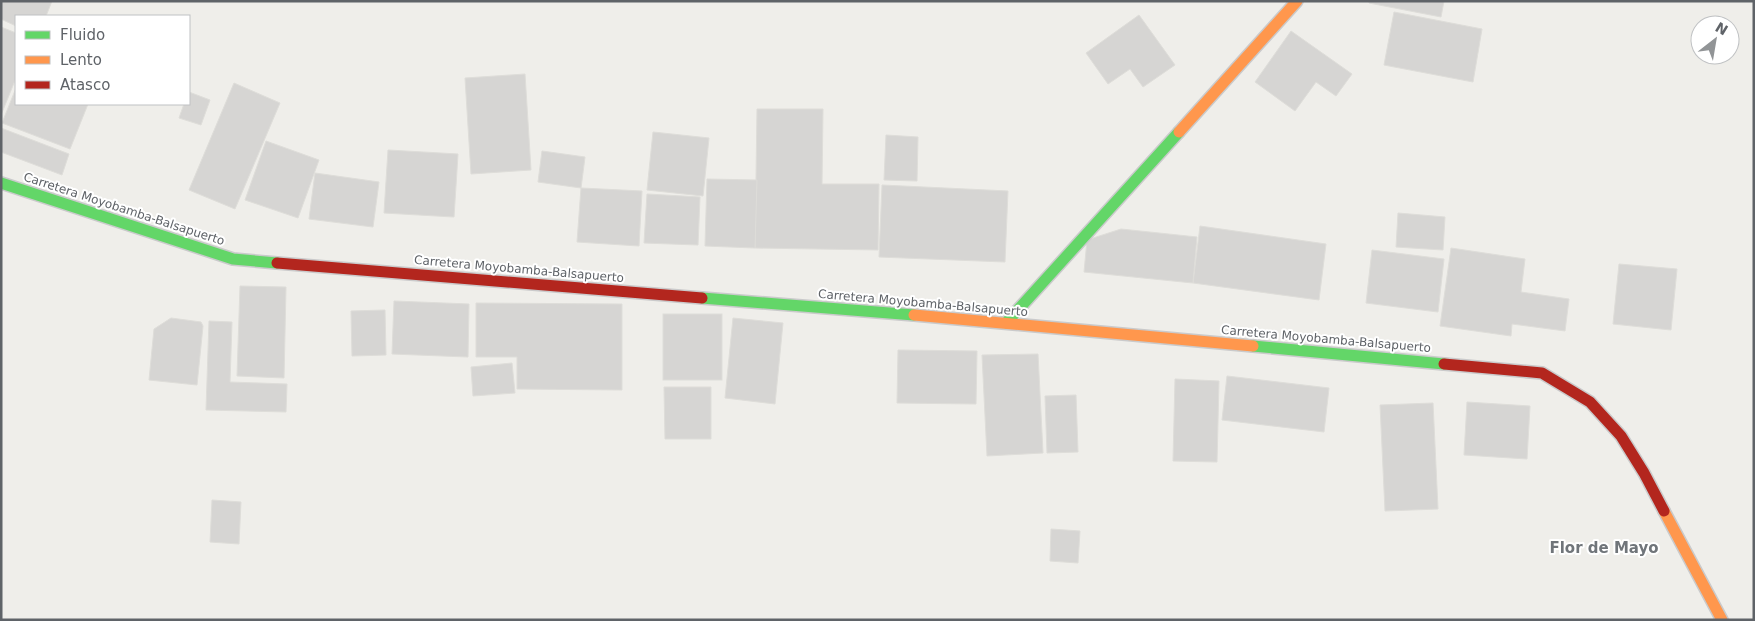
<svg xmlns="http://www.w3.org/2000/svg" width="1755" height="621" font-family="'DejaVu Sans',sans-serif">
	<rect width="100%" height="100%" fill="#efeeea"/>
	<g fill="#d6d5d3" stroke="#deddd9">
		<polygon points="1,1 52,1 46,16 16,16 16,26 1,19"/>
		<polygon points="1369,1 1444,1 1441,17 1369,3"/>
		<polygon points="1394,12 1482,29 1473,82 1384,65"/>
		<polygon points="1139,15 1175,65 1143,87 1130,69 1108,84 1086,53"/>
		<polygon points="1,27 16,33 16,78 1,115"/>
		<polygon points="1291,31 1352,74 1336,96 1316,82 1295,111 1255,82"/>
		<polygon points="525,74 531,170 471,174 465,78"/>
		<polygon points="234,83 280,103 235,209 189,190"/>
		<polygon points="16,88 16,104 88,104 70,149 2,123"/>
		<polygon points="189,92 210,100 201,125 179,118 184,104 189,104"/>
		<polygon points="757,109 823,109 822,184 879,184 878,250 755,248"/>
		<polygon points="1,128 69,154 62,175 1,152"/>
		<polygon points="653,132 709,138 703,196 647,190"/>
		<polygon points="886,135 918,137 917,181 884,180"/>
		<polygon points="266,141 319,160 298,218 245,200"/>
		<polygon points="388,150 458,154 454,217 384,213"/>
		<polygon points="542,151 585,157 581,188 538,182"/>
		<polygon points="315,173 379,182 373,227 309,219"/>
		<polygon points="707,179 757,180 755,248 705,246"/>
		<polygon points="882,185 1008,191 1005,262 879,257"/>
		<polygon points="581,188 642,191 639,246 577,242"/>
		<polygon points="647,194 700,197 698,245 644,243"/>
		<polygon points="1398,213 1445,217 1443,250 1396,247"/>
		<polygon points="1200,226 1326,244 1319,300 1193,283"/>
		<polygon points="1121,229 1197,237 1193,283 1084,272 1087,240"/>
		<polygon points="1451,248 1525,259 1521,292 1569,299 1565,331 1512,324 1511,336 1440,326"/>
		<polygon points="1372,250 1444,259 1438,312 1366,303"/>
		<polygon points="1619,264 1677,269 1671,330 1613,324"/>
		<polygon points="240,286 286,287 284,378 237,376"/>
		<polygon points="394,301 469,304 468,357 392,354"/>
		<polygon points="476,303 622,304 622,390 517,389 517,357 476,357"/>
		<polygon points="385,310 386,355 352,356 351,311"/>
		<rect x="663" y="314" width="59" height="66"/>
		<polygon points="171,318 201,322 203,326 197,385 149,380 154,329"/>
		<polygon points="733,318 783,323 775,404 725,398"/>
		<polygon points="209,321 232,322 230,382 287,384 286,412 206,410"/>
		<polygon points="898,350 977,351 976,404 897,403"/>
		<polygon points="1038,354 1043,453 987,456 982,355"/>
		<polygon points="512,363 515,393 473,396 471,367"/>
		<polygon points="1227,376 1329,388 1324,432 1222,420"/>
		<polygon points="1175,379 1219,381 1217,462 1173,461"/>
		<polygon points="664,387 711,387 711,439 665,439"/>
		<polygon points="1076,395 1078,452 1047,453 1045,396"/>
		<polygon points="1467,402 1530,406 1527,459 1464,455"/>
		<polygon points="1433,403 1438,509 1385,511 1380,405"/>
		<polygon points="212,500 241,502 239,544 210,542"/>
		<polygon points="1051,529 1080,531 1078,563 1050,561"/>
	</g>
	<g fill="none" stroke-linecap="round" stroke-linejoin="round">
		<g stroke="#cacacb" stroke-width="14">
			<g id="fast">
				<polyline points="1,183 233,259 277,263"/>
				<polyline points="702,298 914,315"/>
				<polyline points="1006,323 1179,132"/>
				<polyline points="1253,346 1444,364"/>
			</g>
		</g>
		<g stroke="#cacacb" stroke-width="14">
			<g id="slow">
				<polyline points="1179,132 1297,1"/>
				<polyline points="914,315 1253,346"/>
				<polyline points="1664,511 1722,620"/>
			</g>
		</g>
		<g stroke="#cacacb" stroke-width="14">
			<g id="jam">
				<polyline points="277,263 702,298"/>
				<polyline points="1444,364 1542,373 1590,402 1621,436 1644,473 1664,511"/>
			</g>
		</g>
		<use href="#fast" stroke="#63d668" stroke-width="11"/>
		<use href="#slow" stroke="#ff974d" stroke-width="11"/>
		<use href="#jam" stroke="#b3261e" stroke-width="11"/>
	</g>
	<g text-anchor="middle" stroke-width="4" stroke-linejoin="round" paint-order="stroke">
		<g font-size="12" fill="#5f6368" stroke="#fff">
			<text transform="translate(124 209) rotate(18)" y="4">Carretera Moyobamba-Balsapuerto</text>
			<text transform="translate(519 269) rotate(5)" y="4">Carretera Moyobamba-Balsapuerto</text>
			<text transform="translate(923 303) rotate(5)" y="4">Carretera Moyobamba-Balsapuerto</text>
			<text transform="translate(1326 339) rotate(5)" y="4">Carretera Moyobamba-Balsapuerto</text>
		</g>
		<g font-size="15" font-weight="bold" fill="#70757a" stroke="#fff">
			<text x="1604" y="553">Flor de Mayo</text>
		</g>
	</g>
	<rect width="1755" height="621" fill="none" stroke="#5f6368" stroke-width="5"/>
	<rect x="15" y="15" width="175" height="90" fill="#ffffff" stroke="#bfc1c3"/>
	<rect x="25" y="31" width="25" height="8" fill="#63d668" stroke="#bfc1c3"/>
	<text x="60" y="40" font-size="15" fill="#5f6368">Fluido</text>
	<rect x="25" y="56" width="25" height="8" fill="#ff974d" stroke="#bfc1c3"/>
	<text x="60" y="65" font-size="15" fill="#5f6368">Lento</text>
	<rect x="25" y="81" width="25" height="8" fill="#b3261e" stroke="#bfc1c3"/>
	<text x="60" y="90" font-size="15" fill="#5f6368">Atasco</text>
	<g transform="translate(1715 40) rotate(31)"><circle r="24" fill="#ffffff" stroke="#bfc1c3"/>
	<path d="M0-4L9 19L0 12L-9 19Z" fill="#919496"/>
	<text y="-8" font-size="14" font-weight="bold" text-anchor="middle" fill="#5f6368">N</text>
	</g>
</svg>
